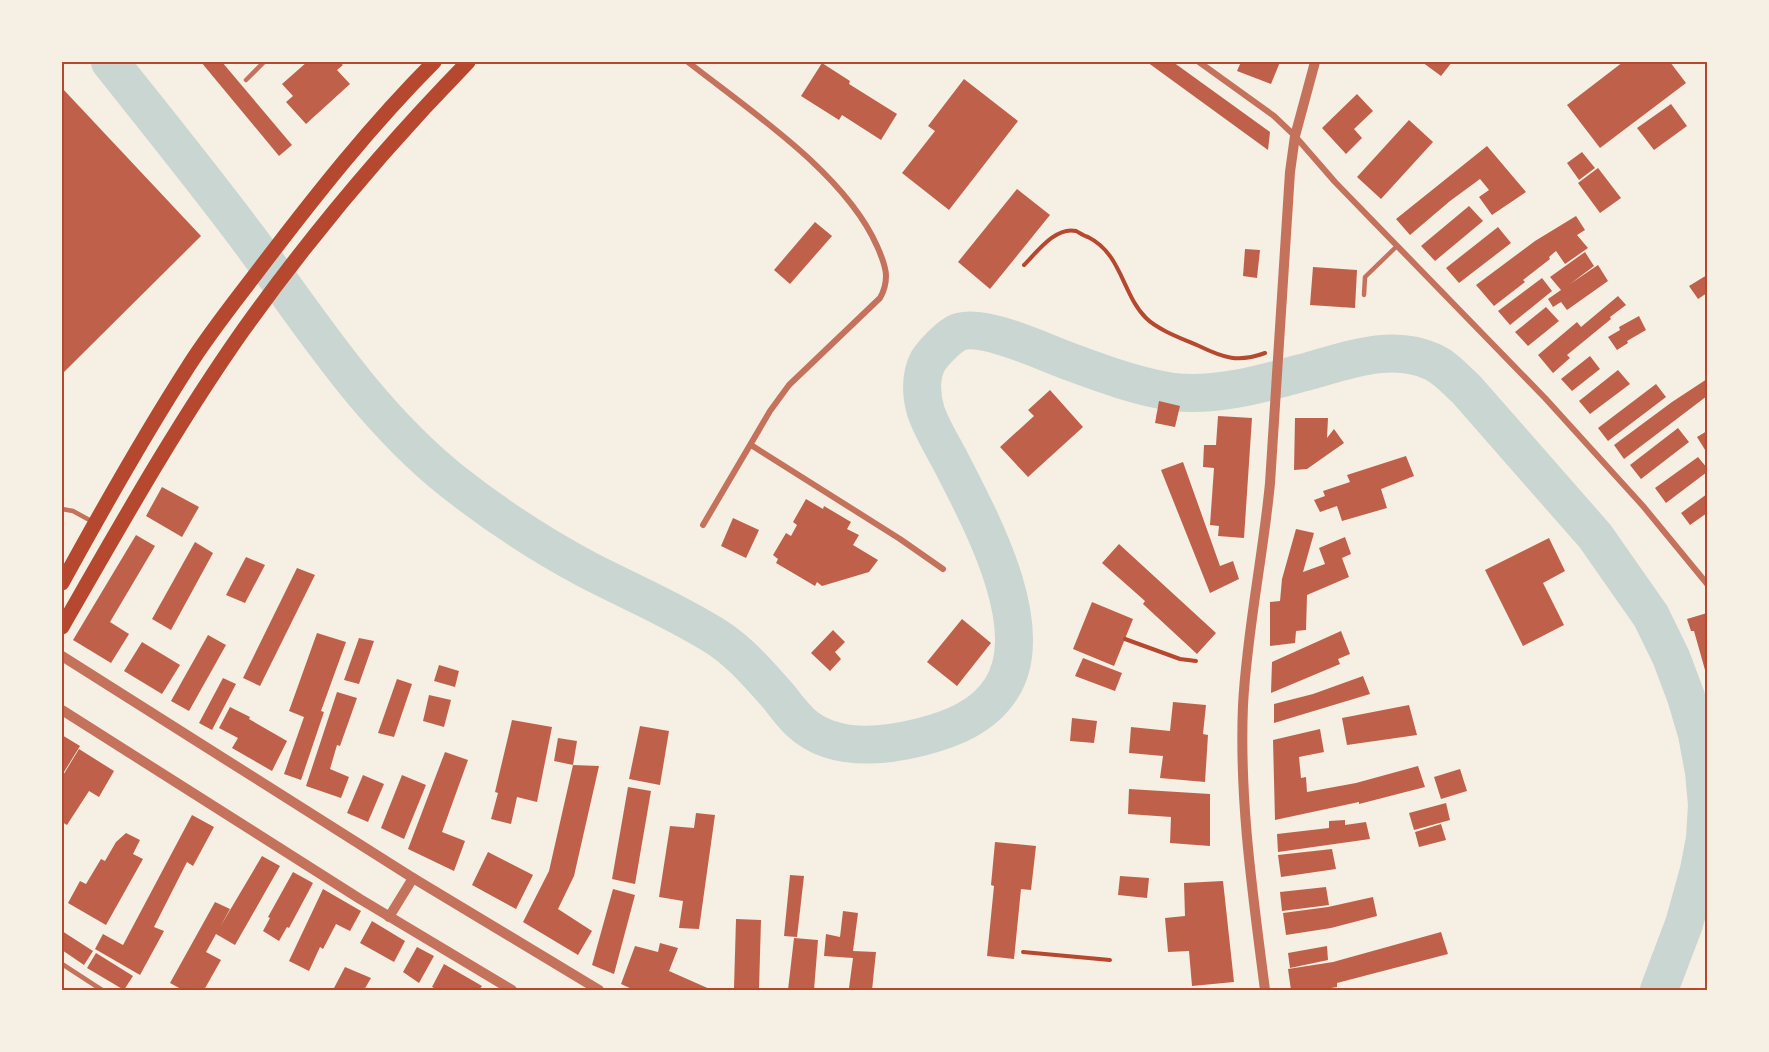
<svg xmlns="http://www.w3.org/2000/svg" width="1769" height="1052" font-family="'IBM Plex Sans',sans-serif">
	<rect width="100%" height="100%" fill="#f6efe4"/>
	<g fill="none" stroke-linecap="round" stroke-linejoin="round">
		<path stroke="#c9d6d2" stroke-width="38" d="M110 62C156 120 203 178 248 238 311 323 368 414 452 481 494 514 539 544 586 569 630 592 676 611 718 638 742 654 760 676 779 697 785 705 792 714 800 722 832 752 881 747 921 737 952 729 983 717 1001 689 1041 628 979 517 950 460 942 445 932 429 926 412 921 396 920 376 928 361 934 352 949 336 959 332 985 323 1045 353 1071 362 1104 374 1138 387 1173 392 1219 397 1264 383 1309 371 1348 360 1393 343 1433 362 1446 368 1456 380 1466 389L1595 536 1651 616 1671 657 1686 697 1697 734 1704 772 1707 805 1705 838 1699 870 1684 924 1659 990"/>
	</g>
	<g fill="#bf614a">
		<polygon points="201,62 222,62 292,145 279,156"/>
		<polygon points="307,62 339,62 343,65 337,70 350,84 306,124 286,102 293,96 282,84"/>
		<polygon points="1147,62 1173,62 1270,132 1268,150"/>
		<polygon points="1241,62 1280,62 1271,84 1237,71"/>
		<polygon points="1422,62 1452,62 1441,76"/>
		<polygon points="1623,62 1670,62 1686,83 1600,148 1567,105"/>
		<polygon points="822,63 850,81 849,84 897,114 881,140 842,115 839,120 801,96"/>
		<polygon points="964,79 1018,121 949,210 902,173 935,131 928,126"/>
		<polygon points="62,88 201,236 62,374"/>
		<polygon points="1357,94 1373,111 1354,129 1362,138 1346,154 1322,128"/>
		<polygon points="1671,104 1687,126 1654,150 1637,128"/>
		<polygon points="1409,120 1433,142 1381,199 1357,177"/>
		<polygon points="1487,146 1526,192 1492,215 1479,197 1489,190 1480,179 1450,201 1410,235 1396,219"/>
		<polygon points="1582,152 1595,168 1579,180 1567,163"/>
		<polygon points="1598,168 1621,198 1600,213 1578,183"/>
		<polygon points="1017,189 1050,215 990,289 958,262"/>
		<polygon points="1469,206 1483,221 1435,261 1421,246"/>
		<polygon points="1576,216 1585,230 1577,235 1588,248 1565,264 1556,251 1549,257 1550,259 1523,280 1525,282 1494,306 1476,285 1535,241"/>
		<polygon points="815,222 832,236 790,284 774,270"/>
		<polygon points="1498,227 1511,243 1459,283 1446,268"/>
		<polygon points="1245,249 1260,250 1257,278 1243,276"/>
		<polygon points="1585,252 1594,266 1570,284 1598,265 1608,281 1567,310 1561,302 1553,307 1548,299 1561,290 1550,277"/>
		<polygon points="1313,267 1357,270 1355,308 1310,305"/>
		<polygon points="1707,275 1707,293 1698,299 1689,286"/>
		<polygon points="1542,278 1552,291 1510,325 1498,311"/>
		<polygon points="1618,296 1626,305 1610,317 1611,319 1567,355 1570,358 1553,373 1538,355 1577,322 1581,327"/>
		<polygon points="1546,307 1559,321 1528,346 1515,332"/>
		<polygon points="1639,316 1646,330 1627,341 1628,343 1617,350 1608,337 1620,330 1619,327"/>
		<polygon points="1590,356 1600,369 1572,391 1561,379"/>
		<polygon points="1618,370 1630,384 1590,414 1579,401"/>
		<polygon points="1707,379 1707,396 1624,459 1614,445 1672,402"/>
		<polygon points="1656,384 1666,397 1608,441 1598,428"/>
		<polygon points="1050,390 1083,427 1028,477 1000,447 1034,416 1028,410"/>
		<polygon points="1159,401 1180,406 1175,427 1155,423"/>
		<polygon points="1218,416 1252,418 1244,538 1218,536 1219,526 1210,525 1214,468 1203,467 1204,445 1216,445"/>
		<polygon points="1295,418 1328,418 1327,438 1334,429 1344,443 1307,469 1294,470"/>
		<polygon points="1678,428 1689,442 1641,479 1630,465"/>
		<polygon points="1707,431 1707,453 1697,437"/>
		<polygon points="1406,456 1414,476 1381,489 1387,508 1342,521 1337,506 1320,512 1314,500 1325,496 1323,491 1350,482 1347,475"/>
		<polygon points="1698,457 1707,468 1707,472 1666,503 1655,488"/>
		<polygon points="1183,462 1220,566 1233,561 1239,579 1210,593 1161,470"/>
		<polygon points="162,487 199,507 182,537 146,516"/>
		<polygon points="1707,494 1707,513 1690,525 1681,513"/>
		<polygon points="806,499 823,509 824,506 851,522 847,529 859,535 853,545 878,560 869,572 822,586 817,582 815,586 776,563 778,559 773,555 786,533 791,536 797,525 793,522"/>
		<polygon points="733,518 759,530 746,558 721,546"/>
		<polygon points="1296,529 1314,533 1303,572 1325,564 1319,548 1345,537 1351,554 1342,558 1349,577 1307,595 1306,630 1296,631 1295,643 1270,646 1270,602 1280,601 1282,579"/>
		<polygon points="136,535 155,546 110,622 129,634 111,663 73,640"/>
		<polygon points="1549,538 1565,571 1543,583 1564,625 1523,646 1485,570"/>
		<polygon points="195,542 213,553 171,630 152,619"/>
		<polygon points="1119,544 1216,633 1197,654 1143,604 1145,601 1102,563"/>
		<polygon points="246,557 265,565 245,603 226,595"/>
		<polygon points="297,568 315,575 260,686 243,678"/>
		<polygon points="1092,602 1133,619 1114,666 1073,649"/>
		<polygon points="1707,613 1707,669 1705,670 1694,631 1691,631 1687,619"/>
		<polygon points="962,619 991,643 957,686 927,662"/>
		<polygon points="833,630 845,642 835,652 841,659 830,671 811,653"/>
		<polygon points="1341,631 1350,654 1338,659 1340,664 1271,693 1272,662"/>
		<polygon points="317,633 346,642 321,711 324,712 301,780 284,774 304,717 289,711"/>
		<polygon points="208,635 226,645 189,711 171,701"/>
		<polygon points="359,638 374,641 359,684 344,680"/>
		<polygon points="142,642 180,665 162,694 124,671"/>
		<polygon points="1083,658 1122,673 1115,691 1075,676"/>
		<polygon points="439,665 459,671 455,687 434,681"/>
		<polygon points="1363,676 1370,694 1274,723 1274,704 1313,694"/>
		<polygon points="223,678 236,684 212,730 199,723"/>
		<polygon points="397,679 412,684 394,737 378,733"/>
		<polygon points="337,692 357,698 340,746 337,745 330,769 349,777 341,798 306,786"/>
		<polygon points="429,695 451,700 444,727 423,721"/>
		<polygon points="1173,702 1206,705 1203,734 1208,735 1205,782 1160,778 1163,756 1129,753 1131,727 1170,731"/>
		<polygon points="1409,705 1417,735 1347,745 1342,718"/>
		<polygon points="230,707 250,717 249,719 287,741 272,771 232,748 238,738 219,728"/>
		<polygon points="1072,718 1097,721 1094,743 1070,741"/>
		<polygon points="512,720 552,727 537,802 517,797 511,824 491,819 498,793 495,792"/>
		<polygon points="640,726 669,731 660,785 629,779"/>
		<polygon points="1320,729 1324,752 1299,757 1301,778 1306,777 1307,792 1356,783 1418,766 1425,787 1359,804 1359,802 1275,820 1273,740"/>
		<polygon points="62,735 80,746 64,772 62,771"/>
		<polygon points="558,738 577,741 573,765 554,761"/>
		<polygon points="79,749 114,771 99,797 89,791 67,825 62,822 62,777"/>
		<polygon points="445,752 468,760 442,832 465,841 454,871 408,849"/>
		<polygon points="573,765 599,766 574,876 558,909 592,931 578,955 523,922 549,871"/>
		<polygon points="1460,769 1467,791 1441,799 1434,777"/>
		<polygon points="363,775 384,784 368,822 347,813"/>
		<polygon points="402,775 426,785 404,839 381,828"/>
		<polygon points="628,787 651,791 635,884 612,879"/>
		<polygon points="1129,789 1210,794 1210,846 1170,843 1171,817 1128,814"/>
		<polygon points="1446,803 1450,820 1414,830 1409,813"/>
		<polygon points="696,813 715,815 699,929 679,928 683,901 659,897 670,826 694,828"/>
		<polygon points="192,815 214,827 193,866 187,862 154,927 164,931 140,975 95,949 103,934 123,945"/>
		<polygon points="1345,820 1345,825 1366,822 1370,839 1278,852 1277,834 1329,828 1329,821"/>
		<polygon points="1441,824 1446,840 1419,847 1415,832"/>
		<polygon points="126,833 140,840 133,854 143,859 106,925 68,903 80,881 86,884 101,859 105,861 116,842"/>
		<polygon points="995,842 1036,846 1031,890 1021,889 1014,959 987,956 994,886 991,885"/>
		<polygon points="1332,849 1336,869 1281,877 1278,855"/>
		<polygon points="488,852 533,875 516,909 472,885"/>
		<polygon points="262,856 280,866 235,945 216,934 206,952 221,960 204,990 183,990 170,983 215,902 230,909 220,927"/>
		<polygon points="293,872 313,883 289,928 287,927 279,941 263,931 270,918 268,917"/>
		<polygon points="790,875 804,876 797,937 784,936"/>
		<polygon points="1120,876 1149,878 1147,898 1118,895"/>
		<polygon points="1223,881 1234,982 1192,986 1189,951 1168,952 1165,918 1185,916 1184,883"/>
		<polygon points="1326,887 1329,905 1282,911 1280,892"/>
		<polygon points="323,889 361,911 350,931 336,924 323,949 320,947 309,971 289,961"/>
		<polygon points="613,889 635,895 614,974 592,965"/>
		<polygon points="1373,897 1377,916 1331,928 1286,935 1283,913 1328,907"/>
		<polygon points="843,911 858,913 853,951 876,952 872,990 849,988 853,958 824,956 826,934 840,937"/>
		<polygon points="736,919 761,920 759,989 734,988"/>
		<polygon points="372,921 405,941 394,962 360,943"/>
		<polygon points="62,931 93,951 84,965 62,950"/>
		<polygon points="1441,932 1448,954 1337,983 1337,987 1319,990 1291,990 1288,969 1333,962"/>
		<polygon points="794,938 818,940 814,990 788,990"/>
		<polygon points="660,943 678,948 669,971 712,990 634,990 621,984 635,946 658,952"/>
		<polygon points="1327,946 1328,960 1290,968 1288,953"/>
		<polygon points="417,947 434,956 419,983 403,972"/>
		<polygon points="96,953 133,976 124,990 87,968"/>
		<polygon points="444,964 482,986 479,990 438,990 432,987"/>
		<polygon points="345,967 371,978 364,990 333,990"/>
	</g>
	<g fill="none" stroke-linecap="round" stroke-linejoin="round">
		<g stroke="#b5482f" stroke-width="4">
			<path d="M1024 265C1037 252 1056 226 1076 231 1080 233 1084 236 1088 237 1122 254 1122 294 1146 318 1158 330 1183 339 1199 346 1224 358 1238 363 1265 353"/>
			<polyline points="1125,639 1180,659 1196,661"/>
			<polyline points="1023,952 1110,960"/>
		</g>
		<g stroke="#c5725c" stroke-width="4.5">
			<polyline points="246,80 264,62"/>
			<polyline points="1364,295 1365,277 1397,246"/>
			<polyline points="62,509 73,511 93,522"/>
			<polyline points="62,964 102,990"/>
		</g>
		<g stroke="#c5725c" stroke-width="6">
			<path d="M688 62C749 110 845 173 877 246 881 255 886 266 886 276 886 284 884 291 880 298L789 385 770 411 703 525"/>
			<polyline points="1199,62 1274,116 1295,136 1335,182 1545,398 1643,506 1708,585"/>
			<polyline points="751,445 900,539 943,569"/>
		</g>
		<g stroke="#c5725c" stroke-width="10">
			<polyline points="62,656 413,878 599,990"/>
			<polyline points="62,710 360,899 512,990"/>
			<polyline points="389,917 413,878"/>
			<path d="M1265 990C1253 896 1239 801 1243 705 1247 630 1263 557 1270 483L1290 172 1295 136 1315 62"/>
		</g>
		<g stroke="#b5482f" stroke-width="15">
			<path d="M62 583C102 510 143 437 188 367 210 332 236 300 261 267 315 196 371 125 434 62"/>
			<path d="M62 627C120 526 177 424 244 329 312 234 387 145 468 62"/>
		</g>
	</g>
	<rect width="1769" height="1052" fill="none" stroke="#f6efe4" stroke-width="126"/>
	<rect x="63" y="63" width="1643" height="926" fill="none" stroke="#b5482f" stroke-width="2"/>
</svg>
